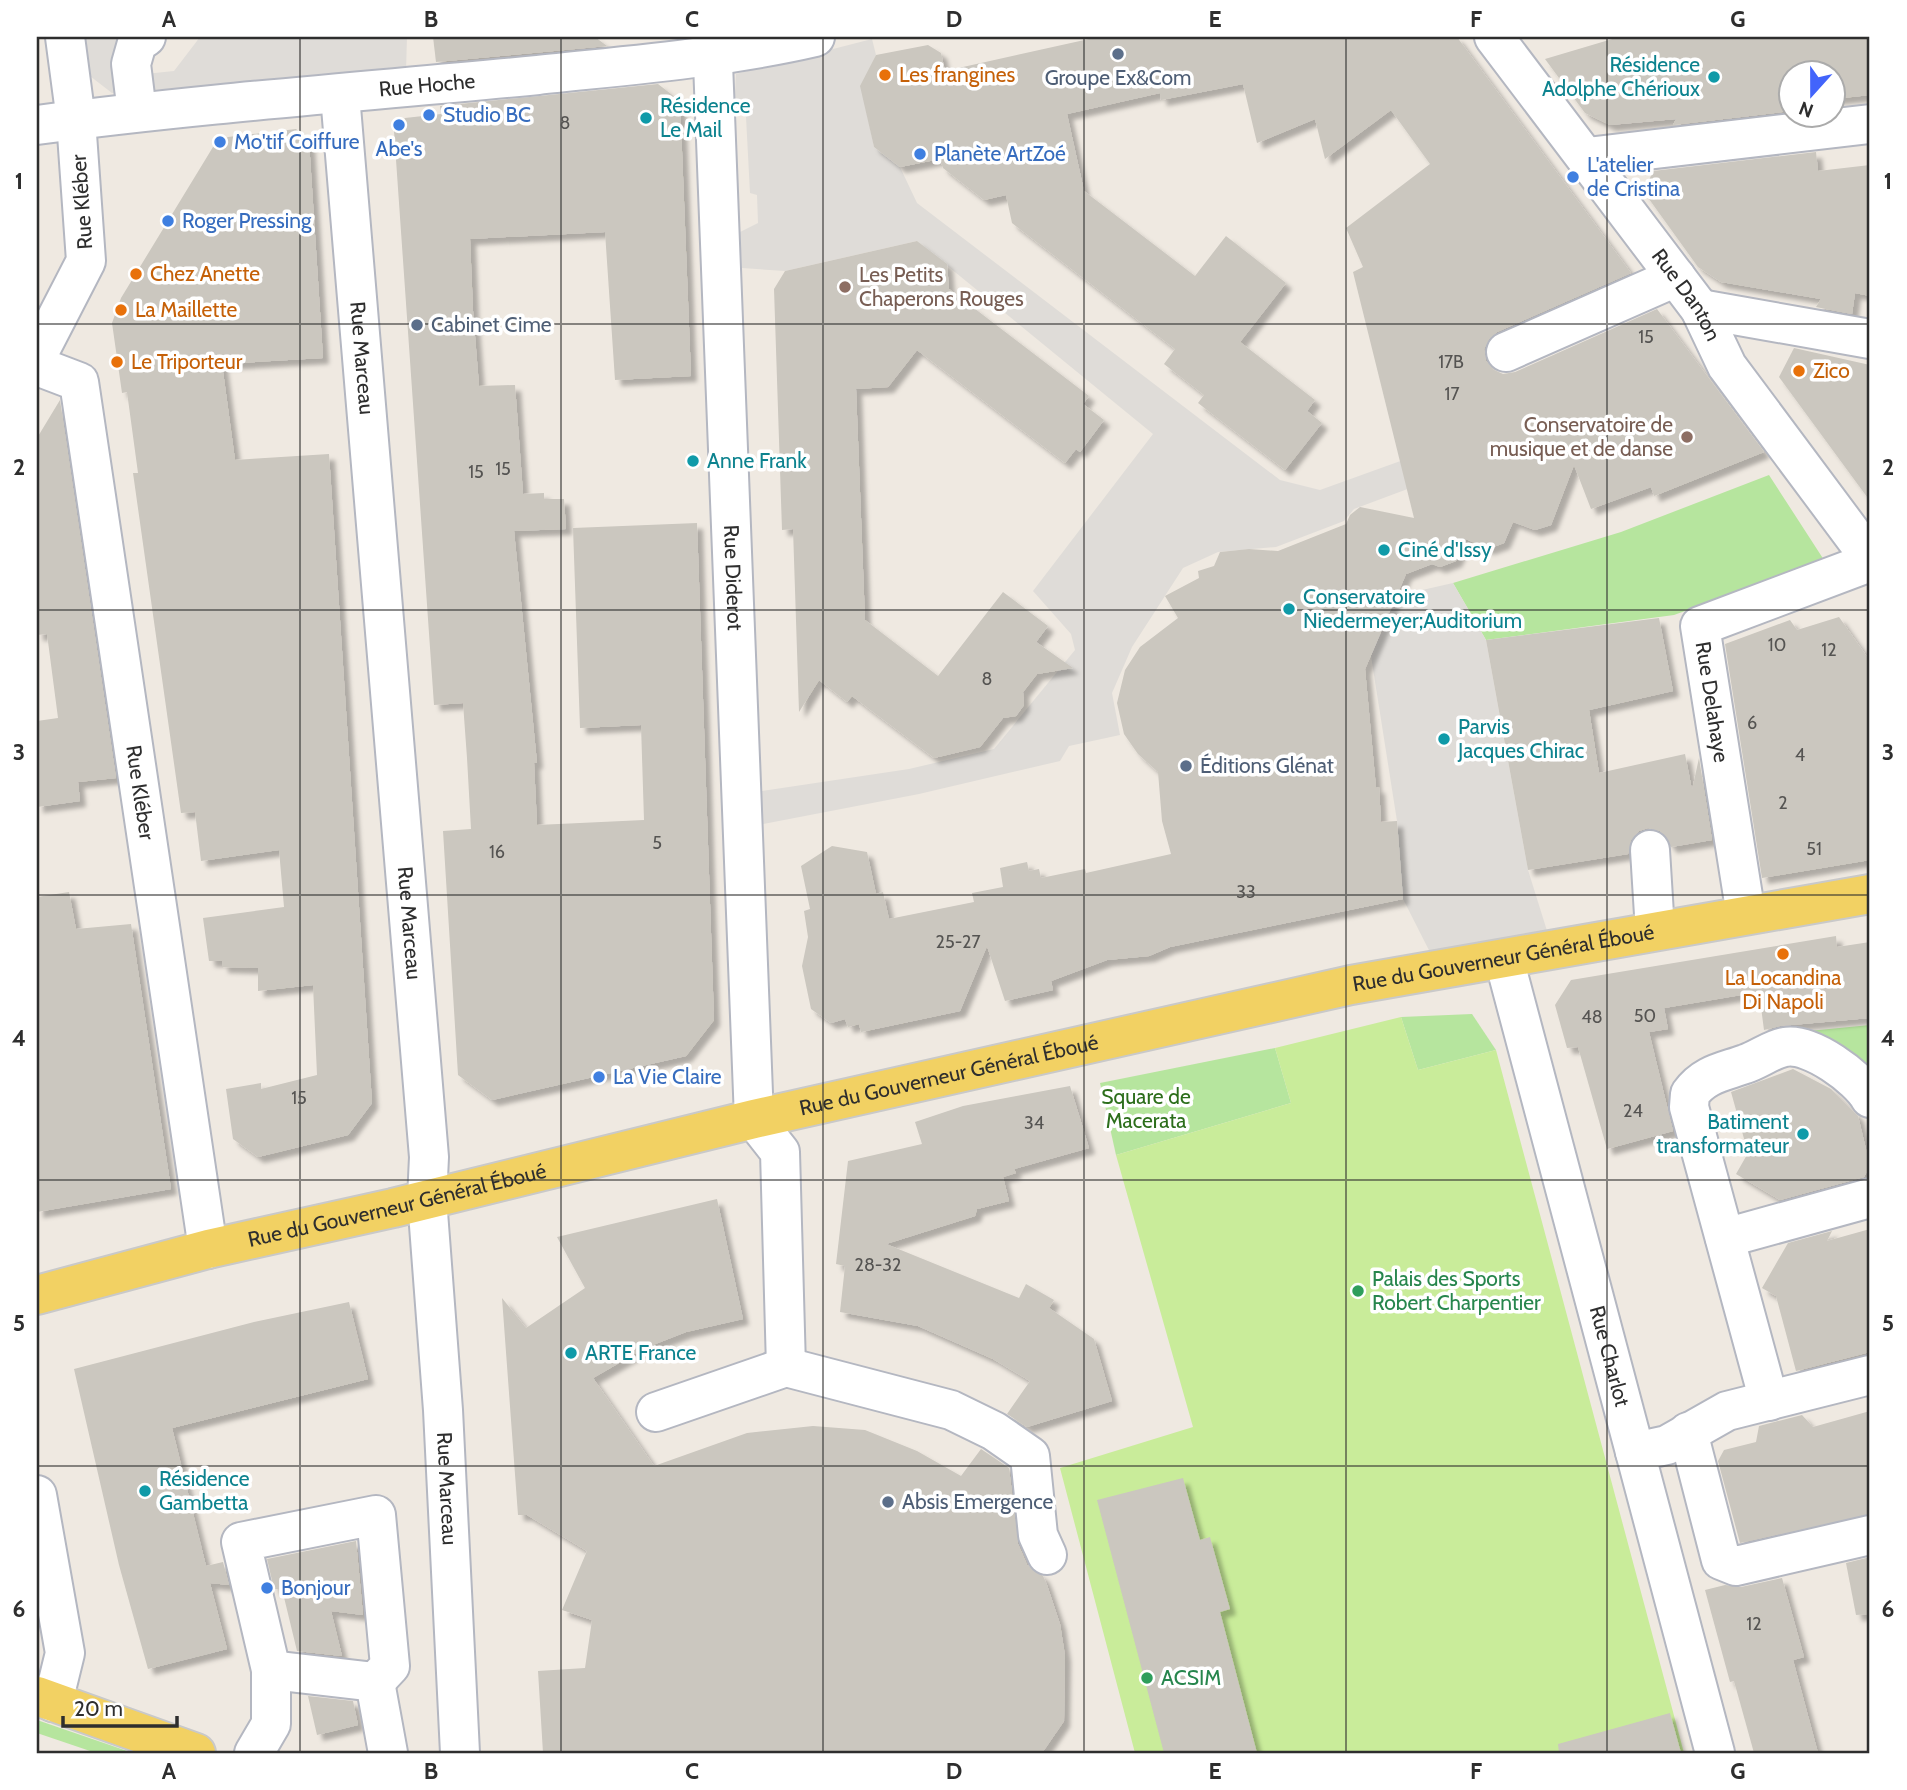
<svg xmlns="http://www.w3.org/2000/svg" width="1907" height="1790" font-family="Cabin,sans-serif">
	<defs>
		<filter id="shadow"><feDropShadow dx="6" dy="6" stdDeviation="2" flood-color="#0004"/></filter>
	</defs>
	<rect width="100%" height="100%" fill="#efe9e1"/>
	<g fill="#b6e59e">
		<polygon points="1769,475 1824,560 1674,615 1486,640 1453,583 1621,532"/>
		<polygon points="1472,1014 1496,1050 1418,1070 1401,1017"/>
		<polygon points="1870,1025 1870,1077 1778,1034"/>
		<polygon points="1275,1048 1291,1103 1116,1155 1100,1083"/>
		<polygon points="37,1720 133,1753 96,1753 37,1733"/>
	</g>
	<polygon fill="#c9ec9a" points="1401,1017 1418,1070 1496,1050 1684,1753 1135,1753 1060,1468 1193,1427 1116,1155 1291,1103 1275,1048"/>
	<g fill="#dfdcd8">
		<polygon points="81,37 169,37 155,39 145,74 174,71 200,37 407,37 406,71 112,93 86,73"/>
		<polygon points="872,39 876,55 861,86 874,147 900,167 917,203 1280,480 1320,490 1545,409 1555,434 1354,509 1344,521 1276,547 1218,552 1183,568 1132,647 1112,693 1120,735 1069,746 1060,761 919,794 743,828 742,794 909,769 994,749 1075,650 1071,634 1033,591 1153,434 917,241 785,271 742,268 740,232 758,223 757,195 750,193 746,117 734,109 736,74"/>
		<polygon points="1453,583 1486,640 1528,870 1553,950 1438,968 1403,899 1397,821 1371,656 1396,596"/>
	</g>
	<g fill="#cbc7bf" filter="url(#shadow)">
		<polygon points="433,37 595,37 607,46 436,62"/>
		<polygon points="1098,37 1457,37 1631,273 1497,332 1489,339 1484,349 1486,361 1494,370 1503,374 1515,372 1657,309 1764,452 1654,496 1651,487 1591,509 1574,465 1551,525 1535,530 1513,522 1504,543 1488,549 1466,539 1456,561 1440,567 1432,564 1406,574 1365,669 1376,788 1379,787 1381,822 1397,821 1403,899 1170,947 1149,956 1107,960 1051,981 1053,990 1005,1001 987,946 960,1011 861,1032 859,1024 848,1027 845,1019 831,1023 811,1009 802,966 808,937 804,911 810,909 801,866 832,846 867,852 876,894 883,892 889,919 974,902 972,893 1003,887 1000,868 1027,862 1029,871 1039,869 1041,878 1085,869 1086,873 1171,854 1162,821 1158,772 1138,754 1124,734 1117,703 1125,670 1140,647 1178,618 1165,596 1199,578 1198,571 1214,566 1220,552 1249,549 1278,551 1346,524 1350,515 1360,507 1414,518 1353,272 1363,267 1346,228 1430,164 1391,110 1325,159 1315,119 1257,143 1243,84 1161,100 1160,93 1067,114 1084,191 1195,276 1226,236 1286,283 1240,342 1315,400 1307,411 1322,423 1285,470 1198,403 1204,395 1164,364 1175,349 1012,223 1006,195 984,200 943,168 940,159 900,167 874,147 860,86 876,55 928,45 941,53 945,71"/>
		<polygon points="1619,37 1870,37 1870,95 1833,99 1833,74 1791,74 1791,111 1673,125 1676,119 1610,125 1585,113 1545,59"/>
		<polygon points="658,84 680,101 691,376 615,380 605,232 470,239 473,311 479,386 515,385 523,494 544,493 544,499 564,499 566,529 514,531 537,763 534,763 537,825 644,820 641,725 580,728 573,528 697,523 714,1020 686,1056 492,1100 458,1075 443,831 471,829 467,758 463,703 434,705 394,131 405,118 441,114 440,106"/>
		<polygon points="296,129 309,141 323,358 222,364 235,460 329,454 372,1103 348,1135 258,1157 233,1139 226,1089 261,1083 261,1089 317,1075 313,985 258,991 258,968 222,967 222,961 209,961 203,918 284,907 279,850 201,861 195,812 181,813 133,473 138,473 127,392 122,393 112,323 121,298 213,147 228,137"/>
		<polygon points="1816,152 1818,171 1870,165 1870,296 1855,293 1852,314 1816,307 1821,299 1721,282 1698,267 1644,192 1653,171"/>
		<polygon points="917,241 947,264 949,289 1089,396 1083,404 1104,420 1080,452 1076,449 1065,463 917,350 888,387 856,389 865,620 938,676 1003,592 1048,626 1036,642 1073,668 1037,674 1023,692 1024,705 1016,716 1003,718 980,747 934,758 852,696 847,702 819,680 799,712 793,529 782,530 774,289 785,271"/>
		<polygon points="1794,348 1870,365 1870,501 1779,377"/>
		<polygon points="60,400 116,778 78,782 80,801 37,807 37,721 58,718 47,634 37,635 37,438"/>
		<polygon points="1839,617 1870,661 1870,860 1762,878 1725,644 1790,620 1797,630"/>
		<polygon points="1659,618 1673,691 1589,710 1599,773 1685,754 1692,790 1699,758 1712,840 1671,847 1660,831 1648,828 1639,831 1631,840 1628,854 1528,870 1486,640"/>
		<polygon points="69,892 76,929 131,924 171,1189 37,1212 37,897"/>
		<polygon points="1836,936 1837,947 1870,942 1870,1018 1780,1026 1764,1030 1759,992 1664,1008 1668,1029 1649,1032 1673,1131 1607,1149 1578,1047 1567,1048 1555,1005 1571,980"/>
		<polygon points="1793,1069 1831,1089 1858,1116 1870,1166 1864,1177 1780,1200 1736,1174 1748,1153 1731,1092"/>
		<polygon points="1070,1086 1089,1148 1014,1169 1016,1173 1003,1177 1009,1201 977,1209 975,1216 886,1244 1019,1298 1026,1284 1054,1300 1049,1308 1094,1339 1112,1401 1027,1427 1007,1414 1030,1381 993,1359 918,1326 840,1312 845,1266 836,1264 848,1161 922,1144 915,1122 963,1106"/>
		<polygon points="717,1199 743,1319 686,1332 645,1348 593,1378 654,1466 747,1433 813,1426 865,1430 917,1451 961,1476 981,1449 1009,1468 1018,1544 1027,1565 1043,1576 1047,1585 1060,1624 1065,1656 1064,1721 1042,1753 543,1753 538,1671 585,1668 592,1620 562,1610 587,1551 527,1515 518,1515 502,1298 526,1328 585,1288 557,1237"/>
		<polygon points="1870,1229 1870,1352 1796,1371 1776,1296 1762,1288 1788,1243 1832,1231 1827,1241"/>
		<polygon points="349,1302 368,1379 172,1428 206,1566 223,1562 229,1585 210,1583 227,1649 148,1669 119,1565 74,1369 254,1322"/>
		<polygon points="1870,1411 1870,1514 1740,1543 1718,1461 1724,1450 1756,1442 1759,1426 1802,1415 1813,1427"/>
		<polygon points="1183,1478 1200,1540 1210,1537 1230,1609 1220,1612 1257,1753 1164,1753 1097,1500"/>
		<polygon points="356,1541 363,1615 331,1611 342,1656 297,1651 282,1589 274,1589 267,1559"/>
		<polygon points="1870,1557 1870,1614 1856,1615 1846,1563"/>
		<polygon points="1782,1578 1804,1657 1793,1660 1818,1753 1754,1753 1734,1681 1730,1682 1705,1590 1725,1585 1741,1587"/>
		<polygon points="308,1696 353,1701 358,1725 317,1735"/>
		<polygon points="1670,1713 1681,1753 1559,1753 1558,1744"/>
	</g>
	<g fill="none" stroke-linecap="round" stroke-linejoin="round">
		<g stroke="#b4b7c1" stroke-width="42">
			<g id="minor">
				<path id="s1" d="M712 37 754 1119 780 1152 786 1367"/>
				<path id="s2" d="M1494 37 1700 309 1727 366 1870 558"/>
				<path id="s3" d="M340 95 429 1157 427 1199 443 1410 460 1753"/>
				<polyline points="137,112 131,64 137,43 146,37"/>
				<path id="s4" d="M37 125C203 103 371 91 538 75 631 65 724 58 815 37"/>
				<polyline points="1587,157 1870,124"/>
				<polyline points="1700,309 1870,339"/>
				<polyline points="1506,352 1676,277"/>
				<polyline points="37,356 86,261 76,120 65,37"/>
				<path id="s5" d="M37 366 79 382 208 1249"/>
				<polyline points="1650,850 1655,931"/>
				<polyline points="1746,915 1700,626 1870,562"/>
				<path id="s6" d="M1504 959 1715 1753"/>
				<polyline points="1725,1238 1870,1198"/>
				<path d="M1769 1401 1689 1107 1690 1094C1704 1074 1723 1072 1745 1064 1758 1060 1772 1049 1785 1047 1810 1042 1859 1078 1870 1098"/>
				<polyline points="656,1412 786,1367 951,1410 994,1431 1030,1456 1038,1535 1047,1555"/>
				<polyline points="1688,1432 1721,1560 1736,1566 1870,1535"/>
				<polyline points="1635,1452 1667,1445 1727,1411 1870,1375"/>
				<polyline points="37,1495 65,1653 53,1702"/>
				<polyline points="271,1670 241,1542 376,1515 390,1666 375,1682"/>
				<polyline points="254,1753 271,1724 271,1670 375,1682 388,1753"/>
			</g>
		</g>
		<g stroke="#c9c9c9" stroke-width="42">
			<g id="major">
				<path id="s7" d="M37 1295 208 1249 393 1208 754 1119 1351 985 1870 894"/>
				<polyline points="37,1696 196,1753"/>
			</g>
		</g>
		<use href="#minor" stroke="#fff" stroke-width="38"/>
		<use href="#major" stroke="#f2d163" stroke-width="38"/>
	</g>
	<path fill="none" stroke="#2e2e2e" stroke-width="2" stroke-opacity="0.55" d="M300 37V1753M561 37V1753M823 37V1753M1084 37V1753M1346 37V1753M1607 37V1753M37 324H1870M37 610H1870M37 895H1870M37 1180H1870M37 1466H1870"/>
	<g fill="#5c6f8a" stroke="#fff" stroke-width="2.5">
		<circle cx="1118" cy="54" r="7"/>
		<circle cx="417" cy="325" r="7"/>
		<circle cx="1186" cy="766" r="7"/>
		<circle cx="888" cy="1502" r="7"/>
	</g>
	<g fill="#e8710a" stroke="#fff" stroke-width="2.5">
		<circle cx="885" cy="75" r="7"/>
		<circle cx="136" cy="274" r="7"/>
		<circle cx="121" cy="310" r="7"/>
		<circle cx="117" cy="362" r="7"/>
		<circle cx="1799" cy="371" r="7"/>
		<circle cx="1783" cy="954" r="7"/>
	</g>
	<g fill="#0f9aa8" stroke="#fff" stroke-width="2.5">
		<circle cx="1714" cy="77" r="7"/>
		<circle cx="646" cy="118" r="7"/>
		<circle cx="693" cy="461" r="7"/>
		<circle cx="1384" cy="550" r="7"/>
		<circle cx="1289" cy="609" r="7"/>
		<circle cx="1444" cy="739" r="7"/>
		<circle cx="1803" cy="1134" r="7"/>
		<circle cx="571" cy="1353" r="7"/>
		<circle cx="145" cy="1491" r="7"/>
	</g>
	<g fill="#3f7fe0" stroke="#fff" stroke-width="2.5">
		<circle cx="429" cy="115" r="7"/>
		<circle cx="399" cy="125" r="7"/>
		<circle cx="220" cy="142" r="7"/>
		<circle cx="920" cy="154" r="7"/>
		<circle cx="1573" cy="177" r="7"/>
		<circle cx="168" cy="221" r="7"/>
		<circle cx="599" cy="1077" r="7"/>
		<circle cx="267" cy="1588" r="7"/>
	</g>
	<g fill="#8d6e63" stroke="#fff" stroke-width="2.5">
		<circle cx="845" cy="287" r="7"/>
		<circle cx="1687" cy="437" r="7"/>
	</g>
	<g fill="#2e9e5b" stroke="#fff" stroke-width="2.5">
		<circle cx="1358" cy="1291" r="7"/>
		<circle cx="1147" cy="1678" r="7"/>
	</g>
	<g text-anchor="middle" stroke-width="7" stroke-linejoin="round" paint-order="stroke">
		<g font-size="18" fill="#555452">
			<text x="565" y="129">8</text>
			<text x="1646" y="343">15</text>
			<text x="1451" y="368">17B</text>
			<text x="1452" y="400">17</text>
			<text x="503" y="475">15</text>
			<text x="476" y="478">15</text>
			<text x="1777" y="651">10</text>
			<text x="1829" y="656">12</text>
			<text x="987" y="685">8</text>
			<text x="1752" y="729">6</text>
			<text x="1800" y="761">4</text>
			<text x="1783" y="809">2</text>
			<text x="657" y="849">5</text>
			<text x="1814" y="855">51</text>
			<text x="497" y="858">16</text>
			<text x="1246" y="898">33</text>
			<text x="958" y="948">25-27</text>
			<text x="1645" y="1022">50</text>
			<text x="1592" y="1023">48</text>
			<text x="299" y="1104">15</text>
			<text x="1633" y="1117">24</text>
			<text x="1034" y="1129">34</text>
			<text x="878" y="1271">28-32</text>
			<text x="1754" y="1630">12</text>
		</g>
		<g font-size="21" fill="#0d838f" stroke="#fff" text-anchor="start">
			<text x="1700" y="72" text-anchor="end">Résidence<tspan x="1700" dy="24">Adolphe Chérioux</tspan></text>
			<text x="660" y="113">Résidence<tspan x="660" dy="24">Le Mail</tspan></text>
			<text x="707" y="468">Anne Frank</text>
			<text x="1398" y="557">Ciné d'Issy</text>
			<text x="1303" y="604">Conservatoire<tspan x="1303" dy="24">Niedermeyer;Auditorium</tspan></text>
			<text x="1458" y="734">Parvis<tspan x="1458" dy="24">Jacques Chirac</tspan></text>
			<text x="1789" y="1129" text-anchor="end">Batiment<tspan x="1789" dy="24">transformateur</tspan></text>
			<text x="585" y="1360">ARTE France</text>
			<text x="159" y="1486">Résidence<tspan x="159" dy="24">Gambetta</tspan></text>
		</g>
		<g font-size="21" fill="#c56008" stroke="#fff" text-anchor="start">
			<text x="899" y="82">Les frangines</text>
			<text x="150" y="281">Chez Anette</text>
			<text x="135" y="317">La Maillette</text>
			<text x="131" y="369">Le Triporteur</text>
			<text x="1813" y="378">Zico</text>
			<text x="1783" y="985" text-anchor="middle">La Locandina<tspan x="1783" dy="24">Di Napoli</tspan></text>
		</g>
		<g font-size="21" fill="#4e5e75" stroke="#fff" text-anchor="start">
			<text x="1118" y="85" text-anchor="middle">Groupe Ex&amp;Com</text>
			<text x="431" y="332">Cabinet Cime</text>
			<text x="1200" y="773">Éditions Glénat</text>
			<text x="902" y="1509">Absis Emergence</text>
		</g>
		<g font-size="21" fill="#2e2e2e" stroke="#fff">
			<text dy="7" stroke="none"><textPath href="#s4" startOffset="392">Rue Hoche</textPath></text>
			<text transform="translate(82 202) rotate(-94)" y="7">Rue Kléber</text>
			<text dy="7" stroke="none"><textPath href="#s2" startOffset="322">Rue Danton</textPath></text>
			<text dy="7" stroke="none"><textPath href="#s3" startOffset="264">Rue Marceau</textPath></text>
			<text dy="7" stroke="none"><textPath href="#s1" startOffset="541">Rue Diderot</textPath></text>
			<text transform="translate(1712 702) rotate(81)" y="7">Rue Delahaye</text>
			<text dy="7" stroke="none"><textPath href="#s5" startOffset="460">Rue Kléber</textPath></text>
			<text dy="7" stroke="none"><textPath href="#s3" startOffset="831">Rue Marceau</textPath></text>
			<text dy="7" stroke="none"><textPath href="#s7" startOffset="1505">Rue du Gouverneur Général Éboué</textPath></text>
			<text dy="7" stroke="none"><textPath href="#s7" startOffset="938">Rue du Gouverneur Général Éboué</textPath></text>
			<text dy="7" stroke="none"><textPath href="#s7" startOffset="371">Rue du Gouverneur Général Éboué</textPath></text>
			<text dy="7" stroke="none"><textPath href="#s6" startOffset="411">Rue Charlot</textPath></text>
			<text dy="7" stroke="none"><textPath href="#s3" startOffset="1398">Rue Marceau</textPath></text>
		</g>
		<g font-size="21" fill="#366cbe" stroke="#fff" text-anchor="start">
			<text x="443" y="122">Studio BC</text>
			<text x="234" y="149">Mo'tif Coiffure</text>
			<text x="399" y="156" text-anchor="middle">Abe's</text>
			<text x="934" y="161">Planète ArtZoé</text>
			<text x="1587" y="172">L'atelier<tspan x="1587" dy="24">de Cristina</tspan></text>
			<text x="182" y="228">Roger Pressing</text>
			<text x="613" y="1084">La Vie Claire</text>
			<text x="281" y="1595">Bonjour</text>
		</g>
		<g font-size="21" fill="#785e54" stroke="#fff" text-anchor="start">
			<text x="859" y="282">Les Petits<tspan x="859" dy="24">Chaperons Rouges</tspan></text>
			<text x="1673" y="432" text-anchor="end">Conservatoire de<tspan x="1673" dy="24">musique et de danse</tspan></text>
		</g>
		<g font-size="21" fill="#2c6e1b" stroke="#fff">
			<text x="1146" y="1104">Square de<tspan x="1146" dy="24">Macerata</tspan></text>
		</g>
		<g font-size="21" fill="#27864d" stroke="#fff" text-anchor="start">
			<text x="1372" y="1286">Palais des Sports<tspan x="1372" dy="24">Robert Charpentier</tspan></text>
			<text x="1161" y="1685">ACSIM</text>
		</g>
	</g>
	<rect width="1907" height="1790" fill="none" stroke="#ffffff" stroke-width="77"/>
	<g transform="translate(1812 94) rotate(201)"><circle r="33" fill="#ffffff" stroke="#ababab" stroke-width="2"/>
	<path d="M0-5L12 26L0 18L-12 26Z" fill="#4264fb"/>
	<text y="-10" font-size="19" font-weight="bold" text-anchor="middle" fill="#2e2e2e">N</text>
	</g>
	<path d="M63 1716v10h114v-10" fill="none" stroke="#2e2e2e" stroke-width="3.5"/>
	<text x="74" y="1716" font-size="21" fill="#2e2e2e" stroke="#ffffff" stroke-width="5" paint-order="stroke">20 m</text>
	<rect x="38" y="38" width="1830" height="1714" fill="none" stroke="#2e2e2e" stroke-width="2.5"/>
	<g font-size="23" text-anchor="middle" font-weight="bold" fill="#2e2e2e">
		<text x="169" y="27">A</text>
		<text x="431" y="27">B</text>
		<text x="692" y="27">C</text>
		<text x="954" y="27">D</text>
		<text x="1215" y="27">E</text>
		<text x="1476" y="27">F</text>
		<text x="1738" y="27">G</text>
		<text x="19" y="189">1</text>
		<text x="1888" y="189">1</text>
		<text x="19" y="475">2</text>
		<text x="1888" y="475">2</text>
		<text x="19" y="760">3</text>
		<text x="1888" y="760">3</text>
		<text x="19" y="1046">4</text>
		<text x="1888" y="1046">4</text>
		<text x="19" y="1331">5</text>
		<text x="1888" y="1331">5</text>
		<text x="19" y="1617">6</text>
		<text x="1888" y="1617">6</text>
		<text x="169" y="1779">A</text>
		<text x="431" y="1779">B</text>
		<text x="692" y="1779">C</text>
		<text x="954" y="1779">D</text>
		<text x="1215" y="1779">E</text>
		<text x="1476" y="1779">F</text>
		<text x="1738" y="1779">G</text>
	</g>
</svg>
